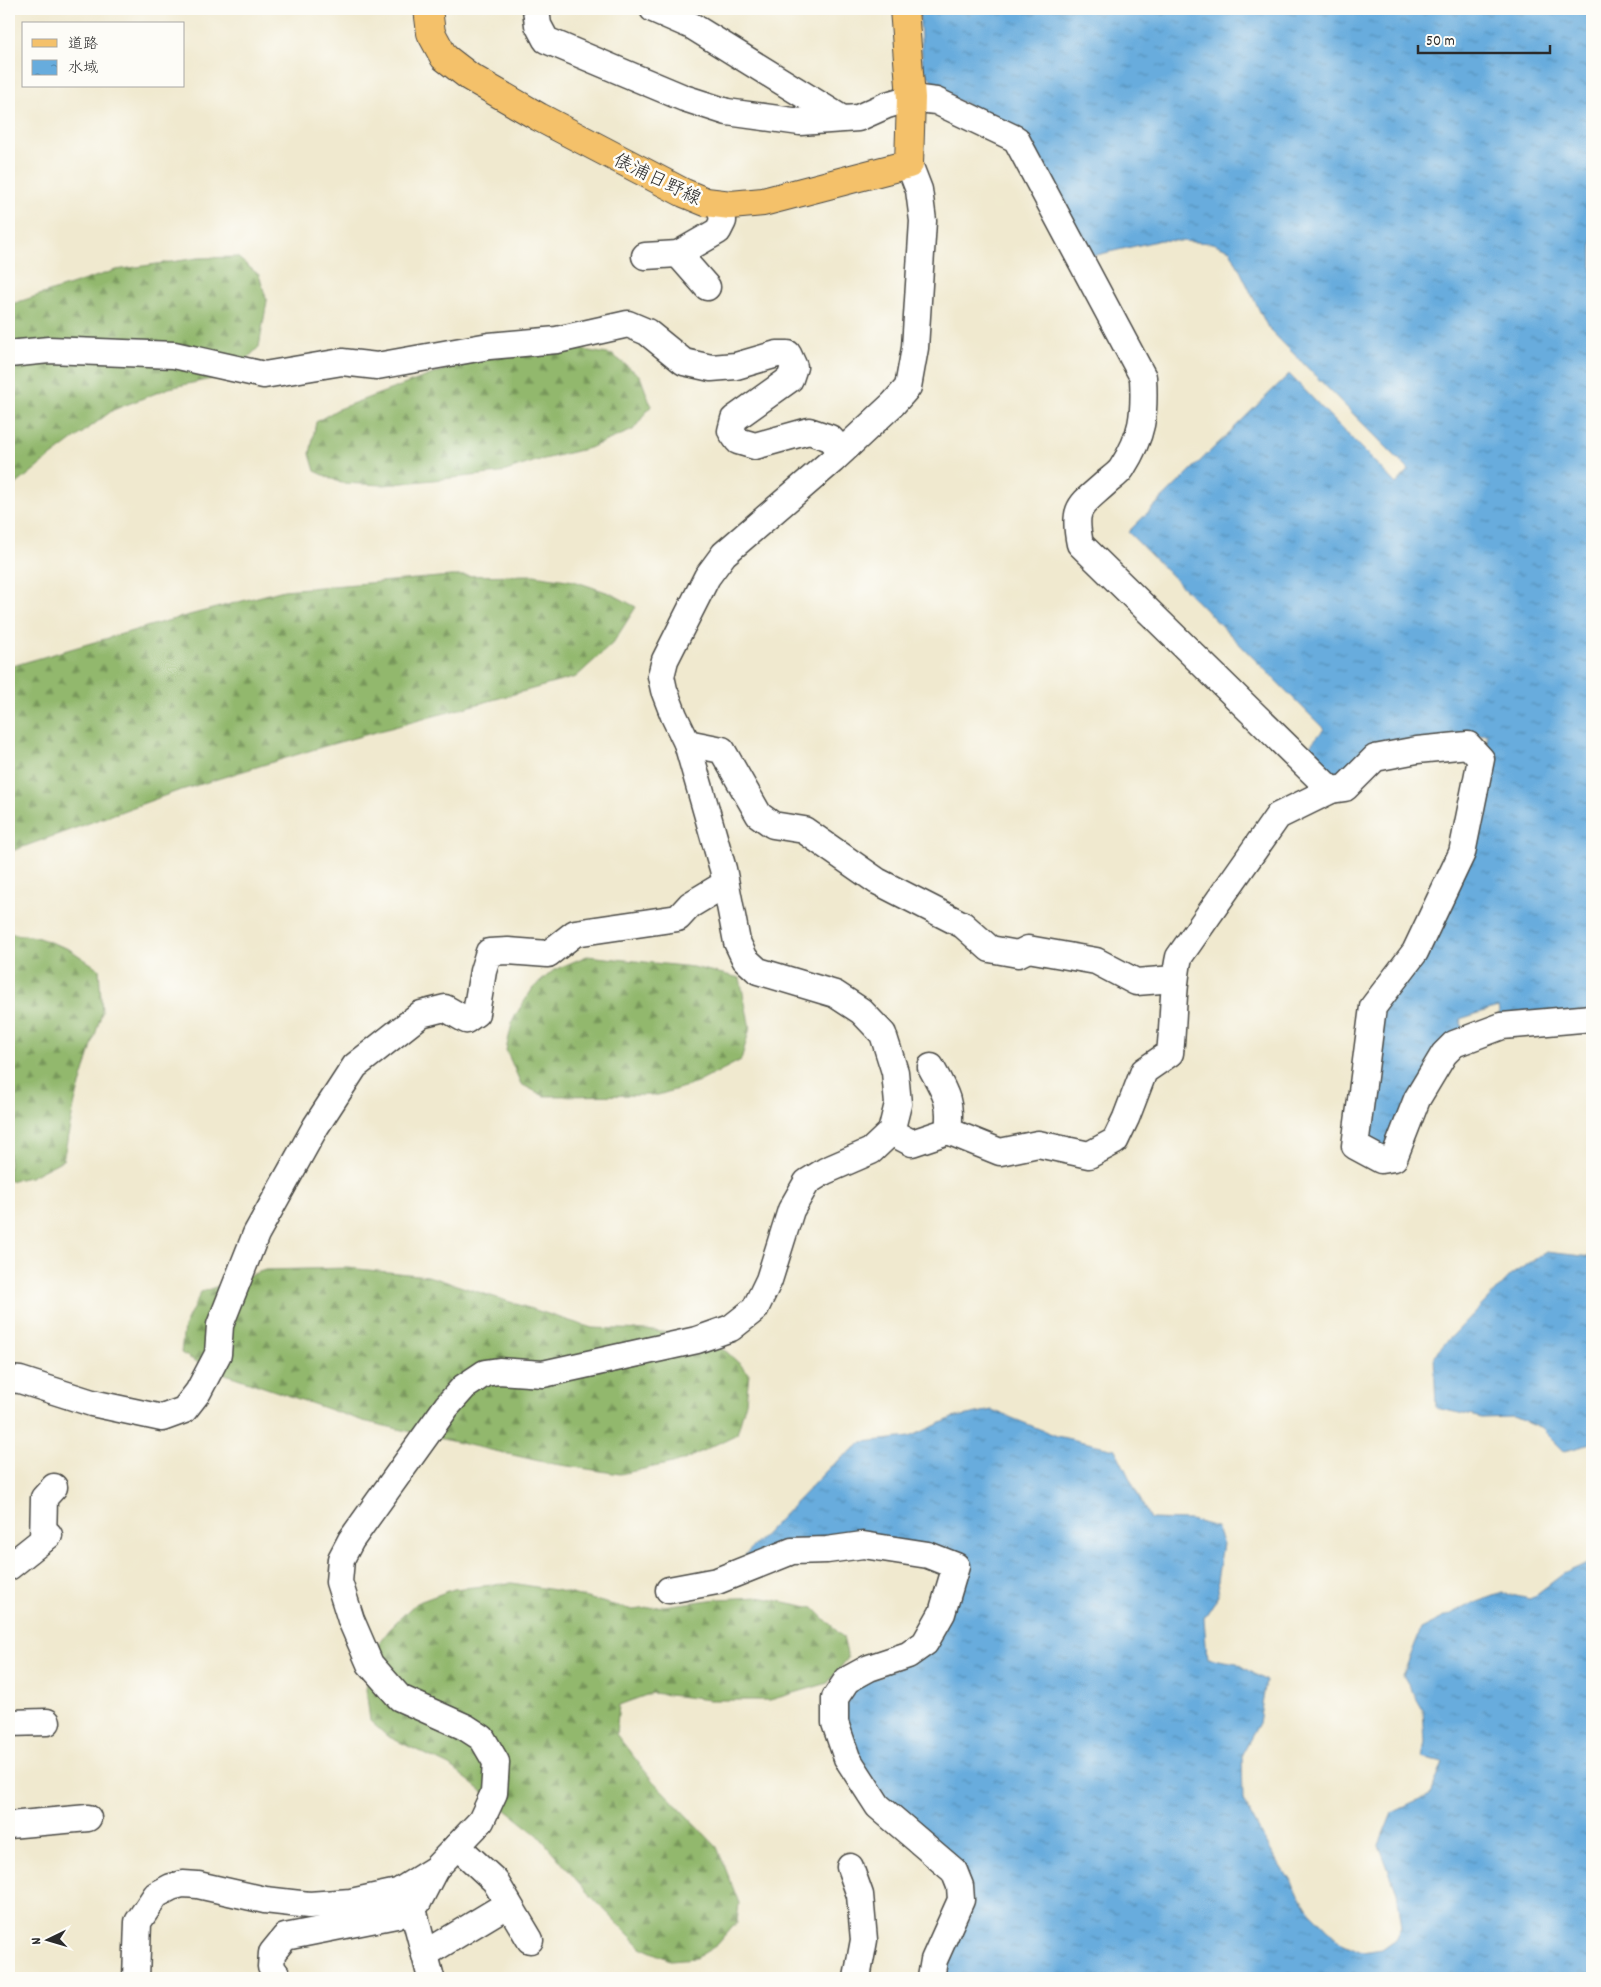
<svg xmlns="http://www.w3.org/2000/svg" width="1601" height="1987" font-family="Dekko,'Klee One',sans-serif">
	<defs>
		<pattern id="forest-firs" width="22" height="20" patternUnits="userSpaceOnUse" patternTransform="scale(1.25)"><rect width="22" height="20" fill="#92b86d"/><path d="M5 1l3.5 6h-7zM16 11l3.5 6h-7z" fill="#77965a"/></pattern>
		<pattern id="water-ripples" width="26" height="14" patternUnits="userSpaceOnUse" patternTransform="scale(1.25)"><rect width="26" height="14" fill="#67acdd"/><path d="M2 4q2-2 4 0t4 0M15 11q2-2 4 0t4 0" fill="none" stroke="#558cb3"/></pattern>
	</defs>
	<rect width="100%" height="100%" fill="#fdfcf7"/>
	<filter id="ink" filterUnits="userSpaceOnUse"><feTurbulence type="fractalNoise" baseFrequency=".02" numOctaves="2"/><feDisplacementMap in="SourceGraphic" scale="10" xChannelSelector="R" yChannelSelector="G"/><feConvolveMatrix kernelMatrix="1 2 1 2 8 2 1 2 1" color-interpolation-filters="sRGB"/></filter>
	<filter id="wash" filterUnits="userSpaceOnUse"><feTurbulence type="fractalNoise" baseFrequency=".0096" numOctaves="4" result="noise"/><feDisplacementMap in="SourceGraphic" scale="20" xChannelSelector="R" yChannelSelector="G"/><feGaussianBlur stdDeviation="1.12" result="paint"/><feColorMatrix in="noise" values="0 0 0 0 0 0 0 0 0 0 0 0 0 0 0 0 0 1.4 0 .05"/><feComposite in="paint" operator="in"/></filter>
	<g filter="url(#wash)">
		<rect width="100%" height="100%" fill="#f0e9cf"/>
		<g fill="url(#forest-firs)" stroke="#5e724c">
			<polygon points="237,257 259,275 267,301 259,347 230,375 169,388 113,410 49,458 9,490 9,305 116,270 198,258"/>
			<polygon points="566,347 613,355 640,376 651,406 633,430 589,448 536,461 500,473 384,485 341,483 315,471 310,454 316,422 338,409 468,361"/>
			<polygon points="534,575 574,581 612,594 636,607 613,643 576,677 325,746 175,792 9,852 9,667 163,622 284,590 451,576"/>
			<polygon points="9,933 36,937 69,949 99,969 102,1012 75,1102 63,1160 30,1177 9,1181"/>
			<polygon points="587,956 693,967 740,978 750,1028 741,1060 697,1083 658,1095 544,1096 521,1084 506,1050 513,1019 533,988 554,970"/>
			<polygon points="348,1268 428,1276 592,1328 646,1330 701,1337 727,1352 749,1373 746,1402 737,1434 682,1461 620,1474 548,1463 363,1421 208,1368 181,1353 184,1327 201,1292 265,1270"/>
			<polygon points="512,1583 560,1591 633,1610 717,1599 759,1597 814,1608 843,1637 848,1658 828,1683 770,1700 710,1700 652,1693 619,1705 616,1734 652,1780 717,1847 739,1903 737,1922 717,1945 696,1958 670,1960 641,1947 586,1891 538,1835 450,1766 387,1736 370,1721 366,1689 374,1650 393,1625 416,1603 454,1589"/>
		</g>
		<g fill="url(#water-ripples)" stroke="#496c84">
			<polygon points="919,9 1576,9 1592,11 1592,1012 1501,1021 1498,1007 1460,1019 1464,1035 1391,1150 1363,1145 1378,1023 1488,769 1487,734 1371,750 1344,776 1328,776 1305,751 1324,729 1128,532 1289,374 1396,484 1409,470 1268,328 1230,250 1212,243 1161,240 1088,257 1021,132 943,93 923,70"/>
			<polygon points="1546,1252 1592,1257 1592,1444 1564,1451 1542,1429 1513,1417 1482,1418 1436,1408 1434,1355 1511,1275"/>
			<polygon points="992,1410 1057,1436 1115,1449 1150,1519 1191,1520 1216,1527 1223,1544 1217,1580 1219,1595 1204,1618 1207,1658 1237,1663 1266,1681 1259,1723 1242,1754 1243,1801 1262,1836 1309,1910 1340,1942 1362,1952 1382,1949 1396,1939 1402,1927 1397,1892 1379,1845 1392,1813 1430,1795 1443,1762 1422,1757 1425,1742 1423,1710 1403,1675 1421,1629 1467,1606 1502,1593 1530,1599 1563,1574 1592,1561 1592,1978 937,1978 965,1880 889,1808 847,1743 845,1692 914,1660 963,1563 926,1547 750,1561 745,1555 830,1467 863,1442 910,1437 952,1418"/>
		</g>
	</g>
	<g filter="url(#ink)">
		<g fill="none" stroke-linecap="round" stroke-linejoin="round">
			<g stroke="#494844" stroke-width="29">
				<g id="minor">
					<path d="M536 9 538 25 546 40 684 98 727 112 800 122 858 118 887 105 911 98 936 101 1016 139 1143 377C1145 415 1143 435 1122 468 1119 473 1113 477 1108 481 1081 506 1072 505 1080 544L1331 790"/>
					<polyline points="653,9 692,26 841,118"/>
					<polyline points="678,254 707,287"/>
					<polyline points="645,256 678,254 718,231 723,221 720,204"/>
					<polyline points="9,354 49,350 174,355 264,375 342,362 377,366 489,346 557,340 628,324 647,332 684,362 711,368 736,366 777,354 788,354 794,367 790,379 734,419 731,431 738,441 755,446 809,431 830,438 842,451"/>
					<polyline points="687,743 722,750 759,815 773,825 804,830 877,881 963,925 990,949 1018,954 1028,949 1096,961 1136,982 1174,979"/>
					<path d="M931 1067C945 1092 952 1102 948 1131"/>
					<path d="M891 1132 912 1143 948 1131 1000 1152 1038 1144 1089 1155 1115 1141 1126 1118 1144 1071 1170 1053C1174 1021 1172 988 1179 957L1278 816 1331 790 1345 788 1375 758 1417 750 1468 745 1481 759 1462 853 1415 952 1373 1007 1355 1146 1381 1160 1394 1158 1417 1099 1444 1054 1454 1044 1502 1026 1592 1018"/>
					<polyline points="9,1379 20,1380 92,1403 162,1418 184,1410 198,1392 218,1354 220,1325 256,1234 316,1126 355,1066 421,1014 445,1008 466,1020 476,1013 483,971 489,952 508,951 548,954 575,933 678,918 690,905 725,884"/>
					<polyline points="43,1540 44,1498 54,1487"/>
					<polyline points="9,1567 49,1535"/>
					<polyline points="669,1590 717,1581 792,1551 827,1550 863,1545 928,1555 956,1566 942,1613 925,1643 908,1655 869,1668 847,1680 835,1698 835,1723 847,1758 878,1806 954,1871 960,1886 961,1900 934,1960 931,1978"/>
					<polyline points="9,1723 47,1722"/>
					<polyline points="9,1825 88,1818"/>
					<polyline points="457,1846 495,1881 530,1940"/>
					<polyline points="850,1867 860,1895 864,1940 857,1978"/>
					<polyline points="412,1905 431,1978"/>
					<polyline points="425,1954 508,1904"/>
					<polyline points="136,1978 138,1922 156,1895 171,1887 183,1884 198,1885 265,1900 309,1905 351,1902 398,1892 435,1869 481,1821 494,1793 496,1762 482,1738 465,1727 400,1698 370,1664 351,1620 339,1582 341,1559 351,1540 447,1406 464,1387 485,1373 499,1371 543,1374 697,1340 731,1328 755,1309 769,1280 791,1210 807,1182 825,1171 871,1151 891,1132 898,1104 895,1072 883,1034 861,1011 835,994 758,971 745,959 737,942 723,869 687,743 674,716 664,690 661,676 665,660 707,577 724,554 833,460 893,404 908,387 915,348 923,221 919,190 909,164"/>
					<polyline points="279,1978 271,1967 272,1953 285,1937 396,1915 418,1902 434,1871"/>
				</g>
			</g>
			<g stroke="#494844" stroke-width="30">
				<polyline id="major" points="428,9 431,33 444,57 470,77 539,117 684,193 706,202 731,205 763,202 909,164 911,98 904,9"/>
			</g>
			<use href="#minor" stroke="#fff" stroke-width="26"/>
			<use href="#major" stroke="#f4c16b" stroke-width="28"/>
		</g>
	</g>
	<g text-anchor="middle" stroke-width="5" stroke-linejoin="round" paint-order="stroke">
		<g font-size="19" fill="#2b2b2b" stroke="#fdfcf7">
			<text transform="translate(658 178) rotate(26)" y="7">俵浦日野線</text>
		</g>
	</g>
	<rect width="1601" height="1987" fill="none" stroke="#fdfcf7" stroke-width="30"/>
	<rect x="22" y="22" width="162" height="65" fill="#fdfcf7" stroke="#a9a8a5"/>
	<rect x="32" y="39" width="25" height="8" fill="#f4c16b" stroke="#a9a8a5"/>
	<text x="68" y="48" font-size="15" fill="#2b2b2b">道路</text>
	<rect x="32" y="60" width="25" height="15" fill="url(#water-ripples)" stroke="#a9a8a5"/>
	<text x="68" y="72" font-size="15" fill="#2b2b2b">水域</text>
	<g transform="translate(48 1940) rotate(265)" stroke="#fdfcf7" stroke-width="4" paint-order="stroke">
	<path d="M0-4L9 19L0 12L-9 19Z" fill="#2b2b2b"/>
	<text y="-8" font-size="14" font-weight="bold" text-anchor="middle" fill="#2b2b2b">N</text>
	</g>
	<path d="M1418 45v8h132v-8" fill="none" stroke="#2b2b2b" stroke-width="2.5"/>
	<text x="1426" y="45" font-size="15" fill="#2b2b2b" stroke="#fdfcf7" stroke-width="4" paint-order="stroke">50 m</text>
</svg>
